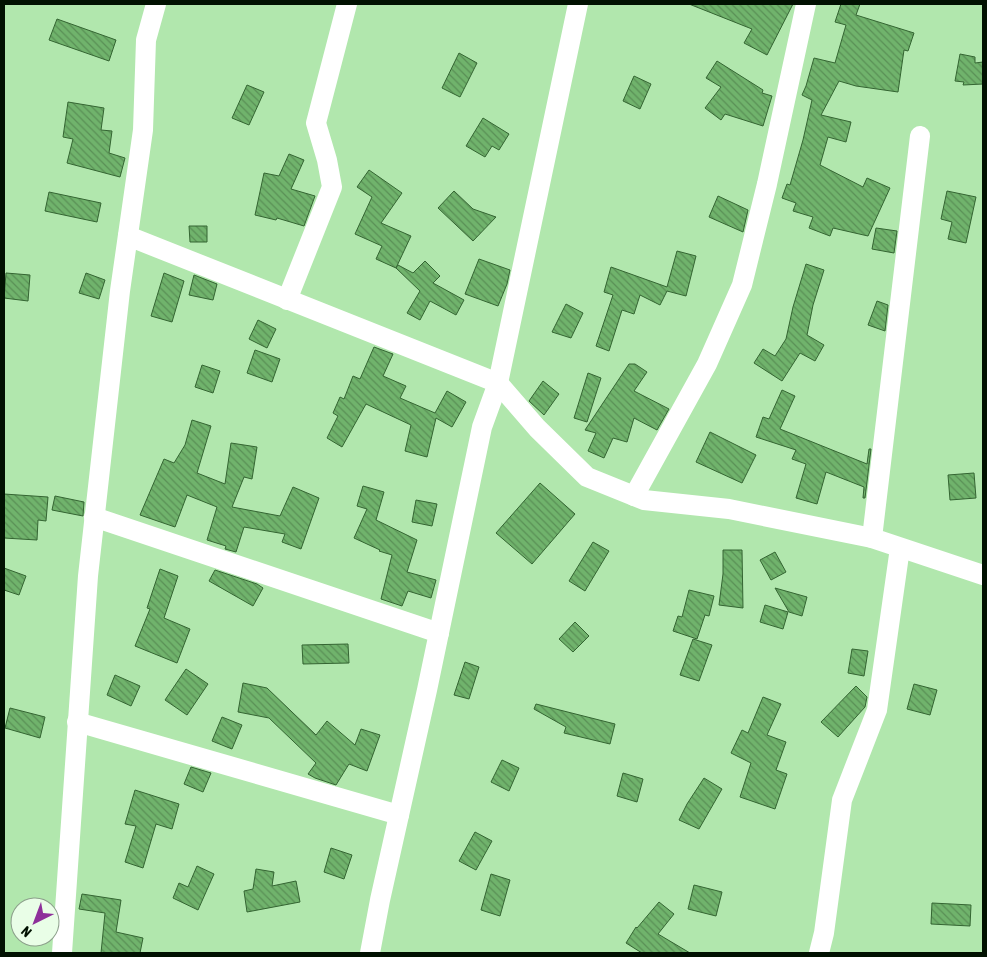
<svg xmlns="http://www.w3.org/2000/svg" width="987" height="957" font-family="'Asap Condensed',sans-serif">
	<defs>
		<pattern id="building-back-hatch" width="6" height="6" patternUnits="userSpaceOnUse" patternTransform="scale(1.25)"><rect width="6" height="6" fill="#70b36c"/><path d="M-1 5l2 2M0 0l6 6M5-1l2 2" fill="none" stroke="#5a9056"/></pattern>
	</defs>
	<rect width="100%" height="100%" fill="#b1e7ad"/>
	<g fill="url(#building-back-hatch)" stroke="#346532">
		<polygon points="689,4 793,4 767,55 744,43 752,29"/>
		<polygon points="841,4 860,4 856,15 914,33 908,51 904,50 898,92 856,86 839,81 821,115 851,122 846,142 828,137 820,165 863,187 867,178 890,188 868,236 833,228 830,236 809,228 813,217 793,211 796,203 782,198 787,184 790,185 803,140 812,100 802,95 806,86 814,58 835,63 846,25 835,22"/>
		<polygon points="57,19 116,40 109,61 49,40"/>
		<polygon points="459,53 477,63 460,97 442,88"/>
		<polygon points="960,54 975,57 975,63 983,62 983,84 963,85 964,82 955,81"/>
		<polygon points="717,61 763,90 762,93 772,96 763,126 725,114 721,120 705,108 721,87 706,78"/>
		<polygon points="634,76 651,84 640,109 623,101"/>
		<polygon points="247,85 264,92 249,125 232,118"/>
		<polygon points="68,102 104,108 101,130 112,131 109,153 125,158 120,177 67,163 73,139 63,137"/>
		<polygon points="483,118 509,134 499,150 492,146 485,157 466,146"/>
		<polygon points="289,154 304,160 291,189 315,196 304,226 277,218 276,220 255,215 264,173 279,176"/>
		<polygon points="369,170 402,193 381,223 411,236 396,268 376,259 382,246 355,234 372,197 357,187"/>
		<polygon points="454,191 473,209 496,217 473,241 438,208"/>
		<polygon points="947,191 976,197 966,243 948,239 952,222 941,219"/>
		<polygon points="49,192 101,203 97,222 45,211"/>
		<polygon points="718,196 748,210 743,232 709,217"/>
		<polygon points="189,226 207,226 207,242 190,242"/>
		<polygon points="876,228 897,231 894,253 872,249"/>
		<polygon points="677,251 696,256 686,296 667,291 660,305 640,295 634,314 622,310 609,351 596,346 613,295 604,292 611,267 667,287"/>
		<polygon points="479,259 510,270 507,284 498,306 465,294"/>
		<polygon points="425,261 440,276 433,283 464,300 456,315 430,301 420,320 407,313 420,291 396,268 398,265 413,273"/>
		<polygon points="806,264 824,270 813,305 807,335 824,345 815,361 800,353 782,381 754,363 763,349 775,356 786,339 793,307"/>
		<polygon points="6,273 30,275 28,301 4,298"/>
		<polygon points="86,273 105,280 99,299 79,293"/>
		<polygon points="164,273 184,281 172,322 151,316"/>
		<polygon points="194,275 217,284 213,300 189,295"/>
		<polygon points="877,301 888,305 885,331 868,325"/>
		<polygon points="566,304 583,313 571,338 552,332"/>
		<polygon points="258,320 276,329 267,348 249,339"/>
		<polygon points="374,347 393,354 383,376 406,386 400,398 435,413 447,391 466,402 452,427 436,418 427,457 405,451 411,425 366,404 342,447 327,438 338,416 333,413 340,397 344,399 353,376 360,379"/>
		<polygon points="255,350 280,359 272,382 247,373"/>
		<polygon points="629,364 635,364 647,372 634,391 669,409 657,430 634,418 627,442 613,438 604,458 588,451 596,433 585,430"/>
		<polygon points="202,365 220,371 213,393 195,387"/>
		<polygon points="588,373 601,378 587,422 574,418"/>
		<polygon points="543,381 559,394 544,415 529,401"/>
		<polygon points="782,390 795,396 780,429 867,464 869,449 871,449 865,498 863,498 864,487 826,472 817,504 796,498 806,464 792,459 796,450 756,437 763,417 769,419"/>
		<polygon points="192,420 211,426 197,473 225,484 231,443 257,447 252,479 244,477 232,507 280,516 293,487 319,498 301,549 282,542 285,534 244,527 236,552 225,549 226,546 207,540 217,507 187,495 175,527 140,515 164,459 174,463 185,445"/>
		<polygon points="710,432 756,455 742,483 696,462"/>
		<polygon points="974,473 976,498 950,500 948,475"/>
		<polygon points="540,483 575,514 532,564 496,533"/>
		<polygon points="363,486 384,492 376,520 417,540 407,572 436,580 431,598 408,591 402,606 381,599 392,555 379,551 380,550 354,538 367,509 357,506"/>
		<polygon points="4,494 48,497 46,521 38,520 37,540 4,538"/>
		<polygon points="55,496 84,502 83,516 52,510"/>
		<polygon points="416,500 437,504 432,526 412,522"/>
		<polygon points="593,542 609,551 585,591 569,581"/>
		<polygon points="723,550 742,550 743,608 719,605 723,574"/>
		<polygon points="775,552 786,572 771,580 760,560"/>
		<polygon points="4,568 26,576 19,595 4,590"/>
		<polygon points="160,569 178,576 164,618 190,629 177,663 135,646 150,609 147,608"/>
		<polygon points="215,570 257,584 263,588 253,606 209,581"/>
		<polygon points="775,588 807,597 802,616 789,612"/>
		<polygon points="689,590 714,596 709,616 705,615 697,639 673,631 678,616 682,617"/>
		<polygon points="765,605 788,612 783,629 760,622"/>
		<polygon points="575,622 589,636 573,652 559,639"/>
		<polygon points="693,639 712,645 699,681 680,675"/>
		<polygon points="348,644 349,663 303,664 302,645"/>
		<polygon points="852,649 868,651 864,676 848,673"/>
		<polygon points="465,662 479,667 469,699 454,695"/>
		<polygon points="186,669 208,684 187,715 165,700"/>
		<polygon points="115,675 140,686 131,706 107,695"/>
		<polygon points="243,683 267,688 316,735 327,721 355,745 361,729 380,735 367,771 349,764 336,785 315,778 308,774 316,763 269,718 238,712"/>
		<polygon points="914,684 937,690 930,715 907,709"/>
		<polygon points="856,686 867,697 865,707 838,737 821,722"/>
		<polygon points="763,697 781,704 767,735 786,742 776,770 787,774 775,809 740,797 751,763 731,753 742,730 748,733"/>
		<polygon points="536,704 615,724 610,744 564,733 566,727 534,709"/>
		<polygon points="10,708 45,717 40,738 5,728"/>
		<polygon points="222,717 242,725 232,749 212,741"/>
		<polygon points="502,760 519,768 509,791 491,782"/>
		<polygon points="191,767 211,773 203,792 184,784"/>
		<polygon points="623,773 643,779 637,802 617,796"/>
		<polygon points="704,778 722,789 699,829 679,820 687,804"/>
		<polygon points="135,790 179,804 172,829 156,824 143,868 125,862 136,826 125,824"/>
		<polygon points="475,832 492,841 476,870 459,861"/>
		<polygon points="331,848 352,855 344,879 324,872"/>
		<polygon points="197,866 214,874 198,910 173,898 179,883 188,887"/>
		<polygon points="256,869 274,872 272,886 296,881 300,902 247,912 244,891 253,889"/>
		<polygon points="491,874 510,880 500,916 481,910"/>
		<polygon points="694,885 722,892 716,916 688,909"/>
		<polygon points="82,894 121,900 116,932 143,938 140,953 101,953 105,913 79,909"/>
		<polygon points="659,902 674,914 658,934 690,953 642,953 626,943 636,927 637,928"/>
		<polygon points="932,903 971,905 970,926 931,924"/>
	</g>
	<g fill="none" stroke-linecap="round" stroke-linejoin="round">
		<g stroke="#fff" stroke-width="20">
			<polyline points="128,236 498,383 537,428 587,477 644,500 729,509 872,538 983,575"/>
			<polyline points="287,300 332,187 327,160 316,123 347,4"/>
			<polyline points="634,496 707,364 742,285 767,184 806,4"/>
			<polyline points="94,517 439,633"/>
			<polyline points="872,538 920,136"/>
			<polyline points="77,722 399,815"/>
			<polyline points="62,953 88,576 120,291 143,130 146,40 156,4"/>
			<polyline points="370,953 380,900 427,690 482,427 498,383 578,4"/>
			<polyline points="819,953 824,933 842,800 877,710 900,548"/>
		</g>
	</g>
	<rect width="987" height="957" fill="none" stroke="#011101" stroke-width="10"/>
	<g transform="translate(35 922) rotate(222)"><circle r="24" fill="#e9fee7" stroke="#8c9f8b"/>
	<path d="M0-4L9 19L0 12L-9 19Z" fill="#8e309a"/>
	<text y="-8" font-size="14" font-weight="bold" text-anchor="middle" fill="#011101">N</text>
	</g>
</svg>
